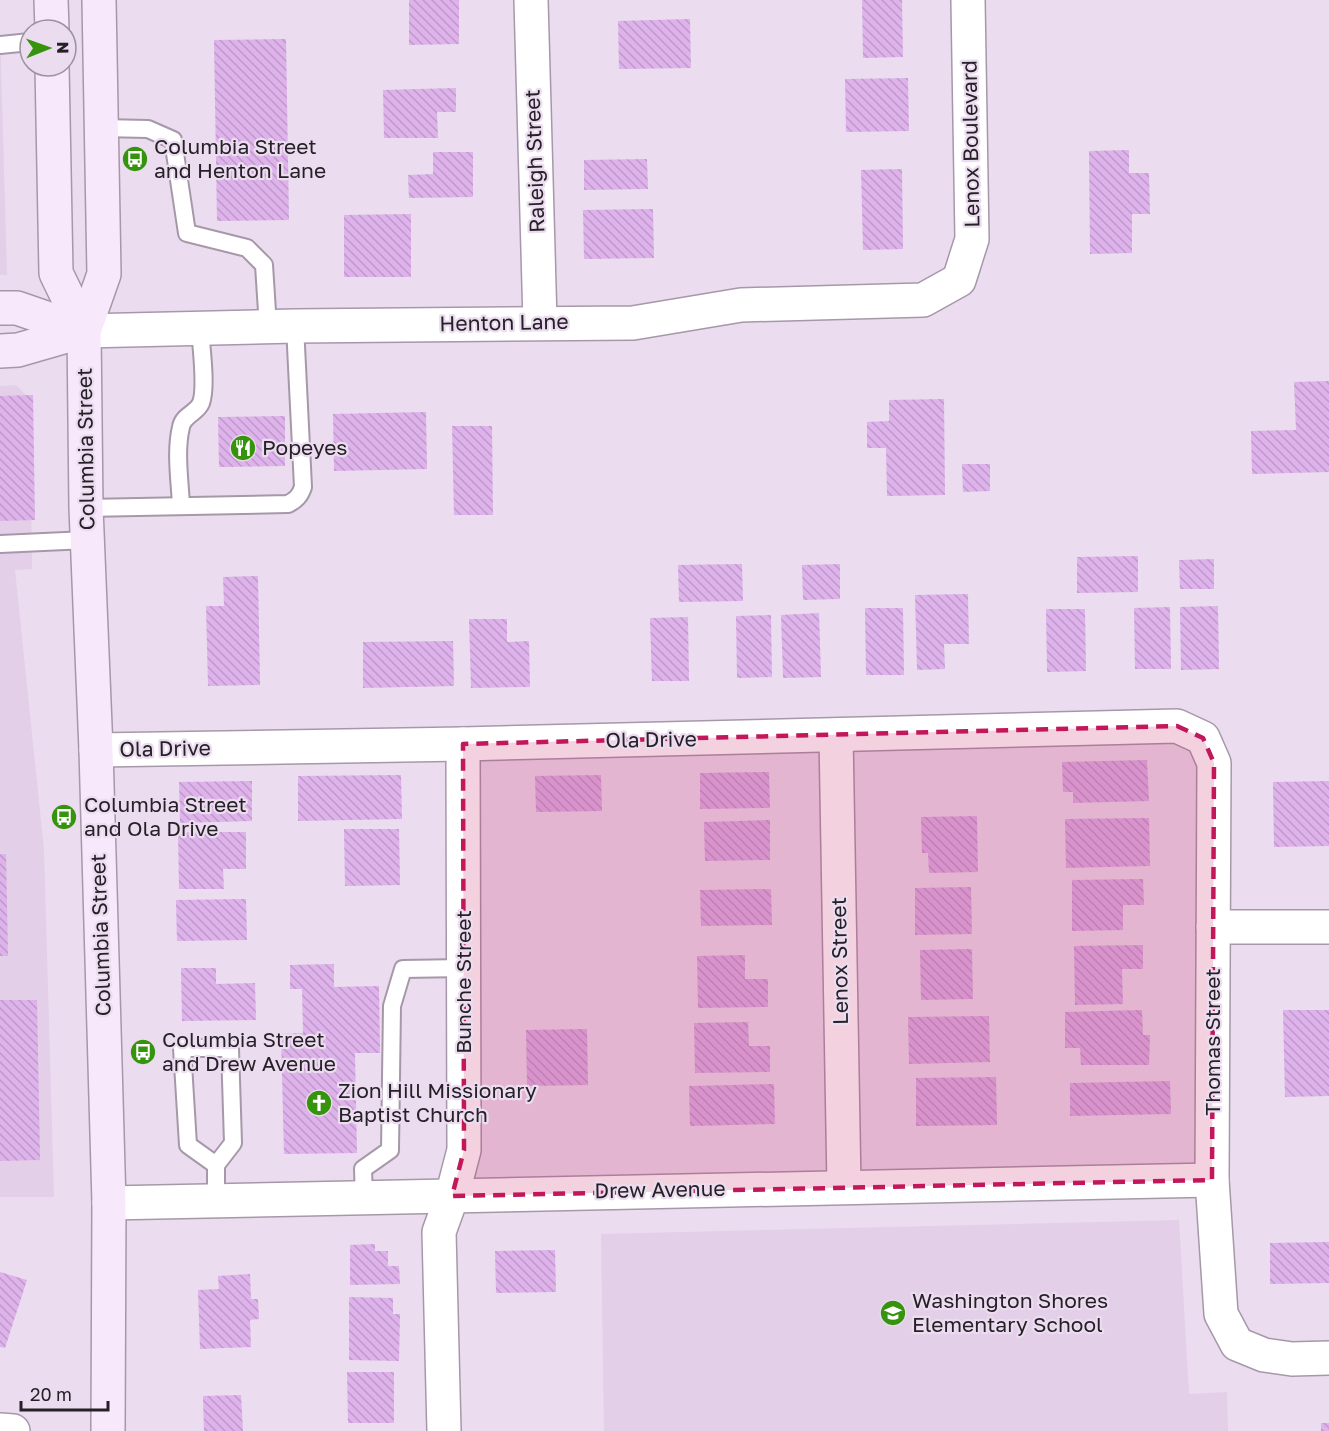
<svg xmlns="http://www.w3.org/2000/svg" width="1329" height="1431" font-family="'Golos Text',sans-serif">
	<defs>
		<pattern id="building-back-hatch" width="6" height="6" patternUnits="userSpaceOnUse" patternTransform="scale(1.5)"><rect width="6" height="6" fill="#deb2ea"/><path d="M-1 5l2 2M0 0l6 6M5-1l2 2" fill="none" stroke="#be99c9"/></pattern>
	</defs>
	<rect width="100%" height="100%" fill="#ebdcef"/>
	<g fill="#e3cfe8">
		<polygon points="0,29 7,275 0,275"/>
		<polygon points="16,385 30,399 32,569 15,570 44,850 54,1197 0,1197 0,386"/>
		<polygon points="1179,1220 1189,1394 1227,1392 1228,1431 604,1431 601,1234"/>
	</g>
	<g fill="url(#building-back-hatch)">
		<polygon points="409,0 459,0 459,44 409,45"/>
		<polygon points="862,0 902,0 903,57 863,58"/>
		<polygon points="690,19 691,68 619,69 618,21"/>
		<polygon points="286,39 289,220 217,221 214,40"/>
		<polygon points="908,78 909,131 846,132 845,79"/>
		<polygon points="456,88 456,112 437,112 438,138 384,138 383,90"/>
		<polygon points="1129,150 1129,173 1149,173 1150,214 1132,214 1132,253 1090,254 1089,151"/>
		<polygon points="433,152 473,152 473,197 409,198 408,175 433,174"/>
		<polygon points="647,159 648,189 584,190 584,160"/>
		<polygon points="902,169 903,249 863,250 861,170"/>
		<polygon points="653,209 654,258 584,259 583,210"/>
		<polygon points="411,214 411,277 344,277 344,215"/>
		<polygon points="1329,381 1329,472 1252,474 1251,431 1296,430 1294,382"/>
		<polygon points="33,395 35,520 0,521 0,396"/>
		<polygon points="944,399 945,495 887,496 886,448 867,448 867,422 889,421 889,400"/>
		<polygon points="426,412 427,469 334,471 333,414"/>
		<polygon points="285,416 285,466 219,467 218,417"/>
		<polygon points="452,426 492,426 493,515 454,515"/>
		<polygon points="962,464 990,464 990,491 963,492"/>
		<polygon points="1138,556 1138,592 1077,593 1077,557"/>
		<polygon points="1214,559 1214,589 1180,589 1179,560"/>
		<polygon points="742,564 743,601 679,602 678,565"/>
		<polygon points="840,564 840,599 803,600 802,565"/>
		<polygon points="258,576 260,685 208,686 206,606 224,606 223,577"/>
		<polygon points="968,594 969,644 944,644 945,669 917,670 915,595"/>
		<polygon points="1218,606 1219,669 1181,670 1180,607"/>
		<polygon points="1170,607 1171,669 1135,669 1134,608"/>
		<polygon points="865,608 903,608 904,675 866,675"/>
		<polygon points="1046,609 1085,609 1086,671 1047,672"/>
		<polygon points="819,613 821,677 783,678 781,615"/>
		<polygon points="771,615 772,677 737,678 736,616"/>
		<polygon points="688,617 689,681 652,681 650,618"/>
		<polygon points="469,619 507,619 507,642 529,641 530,687 471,688"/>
		<polygon points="453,641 454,686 363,688 363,642"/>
		<polygon points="1147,760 1149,801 1073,803 1073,792 1063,792 1062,762"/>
		<polygon points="769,772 770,808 700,809 700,773"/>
		<polygon points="401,775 402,819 298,821 298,776"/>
		<polygon points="601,775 602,811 536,812 535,776"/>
		<polygon points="252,781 252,821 180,823 179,782"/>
		<polygon points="1329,781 1329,846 1274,847 1273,782"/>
		<polygon points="977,816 978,872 929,873 928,853 922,853 921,817"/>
		<polygon points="1149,818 1150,866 1066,868 1065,819"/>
		<polygon points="770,820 770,860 705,861 704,822"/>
		<polygon points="344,829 399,829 400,885 345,886"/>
		<polygon points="178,832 246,832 246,869 223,869 224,889 179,889"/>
		<polygon points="0,854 6,854 8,956 0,956"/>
		<polygon points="1143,879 1144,905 1123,905 1123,930 1072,931 1072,880"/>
		<polygon points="971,887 972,934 915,935 915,888"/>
		<polygon points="771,889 772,925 701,926 700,890"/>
		<polygon points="246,899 247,940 177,941 176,900"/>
		<polygon points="1143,945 1143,969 1122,969 1123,1004 1075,1005 1074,946"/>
		<polygon points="972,949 973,999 921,1000 920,950"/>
		<polygon points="745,955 745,979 768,979 768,1007 698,1008 697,956"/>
		<polygon points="334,964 334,987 379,986 380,1053 355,1053 357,1153 284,1154 281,1034 303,1033 302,989 290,989 290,965"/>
		<polygon points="181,968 216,968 216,984 255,983 256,1020 182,1021"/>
		<polygon points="0,1000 37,1000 40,1160 0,1161"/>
		<polygon points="1142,1010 1143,1035 1150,1035 1149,1065 1081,1065 1080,1048 1065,1048 1065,1012"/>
		<polygon points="1283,1010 1329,1010 1329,1096 1285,1097"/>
		<polygon points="989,1016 990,1062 909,1064 908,1017"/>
		<polygon points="748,1022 749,1046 770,1046 770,1072 695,1073 694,1023"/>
		<polygon points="587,1029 588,1085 527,1086 526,1030"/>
		<polygon points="996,1077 997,1125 916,1126 916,1078"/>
		<polygon points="1170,1081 1171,1114 1070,1116 1070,1083"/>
		<polygon points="774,1084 775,1124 690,1126 689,1086"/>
		<polygon points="1329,1242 1329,1283 1270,1284 1270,1243"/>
		<polygon points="375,1244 375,1251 388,1251 388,1266 399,1266 400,1284 350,1285 350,1245"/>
		<polygon points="555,1250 556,1292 496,1293 495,1251"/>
		<polygon points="0,1272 27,1280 5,1348 0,1347"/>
		<polygon points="250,1274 251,1299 258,1299 259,1319 250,1320 251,1347 200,1349 198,1290 219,1289 218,1276"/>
		<polygon points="349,1297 393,1298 393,1314 400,1314 399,1361 349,1360"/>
		<polygon points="347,1372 394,1372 394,1423 348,1423"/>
		<polygon points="241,1395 243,1431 204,1431 203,1396"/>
		<rect x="1321" y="1423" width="8" height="8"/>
	</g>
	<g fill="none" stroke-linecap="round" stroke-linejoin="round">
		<g stroke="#a698a9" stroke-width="20">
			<g id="lane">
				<polyline points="0,45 30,42"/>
				<polyline points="101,128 148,129 173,140 187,233 247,248 264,265 268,327"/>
				<path d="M181 506C180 481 175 452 181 427 183 415 197 413 201 403 207 387 201 346 200 328"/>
				<path d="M86 508 288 504C296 500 300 496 303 487L295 326"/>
				<polyline points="0,544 87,540"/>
				<polyline points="216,1165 188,1145 182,1048 230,1048 233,1143 216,1165 216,1201"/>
				<polyline points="364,1198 363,1169 390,1150 392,1006 403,969 464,968"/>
			</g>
		</g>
		<g stroke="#a698a9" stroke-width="36">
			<g id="street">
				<polyline points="531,0 540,322"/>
				<polyline points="84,331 295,326 633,323 741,305 923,300 959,280 972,239 968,0"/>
				<polyline points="836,735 844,1186"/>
				<polyline points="96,750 463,744 1177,726 1203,738 1214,763 1212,1180 1221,1314 1237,1344 1264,1355 1292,1359 1329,1358"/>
				<polyline points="1213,927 1329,927"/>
				<polyline points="109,1203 1212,1180"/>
				<polyline points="0,1430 13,1431"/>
				<polyline points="444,1431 439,1232 452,1196 464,1150 463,744"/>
			</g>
		</g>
		<g stroke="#a698a9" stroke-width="36">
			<g id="secondary">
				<polyline points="51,0 52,30"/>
				<polyline points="99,0 104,274 84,331 86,508 96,750 109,1203 108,1431"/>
				<polyline points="52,66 56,273 84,331"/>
				<polyline points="0,308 17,308 84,331"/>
				<polyline points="0,351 18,350 84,331"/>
			</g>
		</g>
		<use href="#lane" stroke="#fff" stroke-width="16"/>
		<use href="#street" stroke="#fff" stroke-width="33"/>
		<use href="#secondary" stroke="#f8e8fb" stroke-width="33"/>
	</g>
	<path fill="#c2185b" fill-opacity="0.2" stroke="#c2185b" stroke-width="4.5" stroke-dasharray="12 8" stroke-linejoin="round" d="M1177 726 1203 738 1214 763 1212 1180 452 1196 464 1150 463 744Z"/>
	<defs>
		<g id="bus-disc" transform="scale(1.35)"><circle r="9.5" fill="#36930d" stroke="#ebdcef"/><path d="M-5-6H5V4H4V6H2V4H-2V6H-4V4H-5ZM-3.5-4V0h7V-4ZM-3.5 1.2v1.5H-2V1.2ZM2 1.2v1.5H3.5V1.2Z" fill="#fff"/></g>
		<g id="restaurant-disc" transform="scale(1.35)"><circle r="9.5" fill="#36930d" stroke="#ebdcef"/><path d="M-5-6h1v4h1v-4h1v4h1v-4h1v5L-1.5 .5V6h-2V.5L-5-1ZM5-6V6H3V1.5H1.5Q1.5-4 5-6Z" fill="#fff"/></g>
		<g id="church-disc" transform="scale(1.35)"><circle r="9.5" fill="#36930d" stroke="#ebdcef"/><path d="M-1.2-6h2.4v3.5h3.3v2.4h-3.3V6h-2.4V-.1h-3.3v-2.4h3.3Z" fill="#fff"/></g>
		<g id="school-disc" transform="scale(1.35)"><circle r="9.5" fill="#36930d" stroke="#ebdcef"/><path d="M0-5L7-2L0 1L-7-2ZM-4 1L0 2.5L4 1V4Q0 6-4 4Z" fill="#fff"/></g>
	</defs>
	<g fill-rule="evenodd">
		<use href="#bus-disc" x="135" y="159"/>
		<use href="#restaurant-disc" x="243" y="448"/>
		<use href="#bus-disc" x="64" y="817"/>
		<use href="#bus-disc" x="143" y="1052"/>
		<use href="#church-disc" x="319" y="1103"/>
		<use href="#school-disc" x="893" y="1313"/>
	</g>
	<g text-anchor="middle" stroke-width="4.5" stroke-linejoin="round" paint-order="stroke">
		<g font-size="21" fill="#262027" stroke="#ebdcef">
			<text transform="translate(971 144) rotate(-91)" y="7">Lenox Boulevard</text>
			<text transform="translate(535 161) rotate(-92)" y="7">Raleigh Street</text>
			<text transform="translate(504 323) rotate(-1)" y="7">Henton Lane</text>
			<text transform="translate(86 449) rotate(-91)" y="7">Columbia Street</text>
			<text transform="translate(651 740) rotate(-1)" y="7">Ola Drive</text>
			<text transform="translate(165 749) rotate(-1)" y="7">Ola Drive</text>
			<text transform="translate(101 935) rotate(-92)" y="7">Columbia Street</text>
			<text transform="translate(840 961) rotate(-91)" y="7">Lenox Street</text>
			<text transform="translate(464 982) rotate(-90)" y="7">Bunche Street</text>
			<text transform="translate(1213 1042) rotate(-90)" y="7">Thomas Street</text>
			<text transform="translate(660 1190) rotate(-1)" y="7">Drew Avenue</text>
		</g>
		<g font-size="21" fill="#262027" stroke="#ebdcef" text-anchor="start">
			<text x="154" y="154">Columbia Street<tspan x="154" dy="24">and Henton Lane</tspan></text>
			<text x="262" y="455">Popeyes</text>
			<text x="84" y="812">Columbia Street<tspan x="84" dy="24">and Ola Drive</tspan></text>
			<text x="162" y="1047">Columbia Street<tspan x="162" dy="24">and Drew Avenue</tspan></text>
			<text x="338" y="1098">Zion Hill Missionary<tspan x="338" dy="24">Baptist Church</tspan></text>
			<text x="912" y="1308">Washington Shores<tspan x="912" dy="24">Elementary School</tspan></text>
		</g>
	</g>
	<g transform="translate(48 48) rotate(89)"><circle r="28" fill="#ebdcef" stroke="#9c919f" stroke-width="1.5"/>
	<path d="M0-4.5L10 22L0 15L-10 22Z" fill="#36930d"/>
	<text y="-9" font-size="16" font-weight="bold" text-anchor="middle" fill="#262027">N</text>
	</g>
	<path d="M21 1401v9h87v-9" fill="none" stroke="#262027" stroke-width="3"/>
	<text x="30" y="1401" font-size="18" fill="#262027" stroke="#ebdcef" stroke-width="4.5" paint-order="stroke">20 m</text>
</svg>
